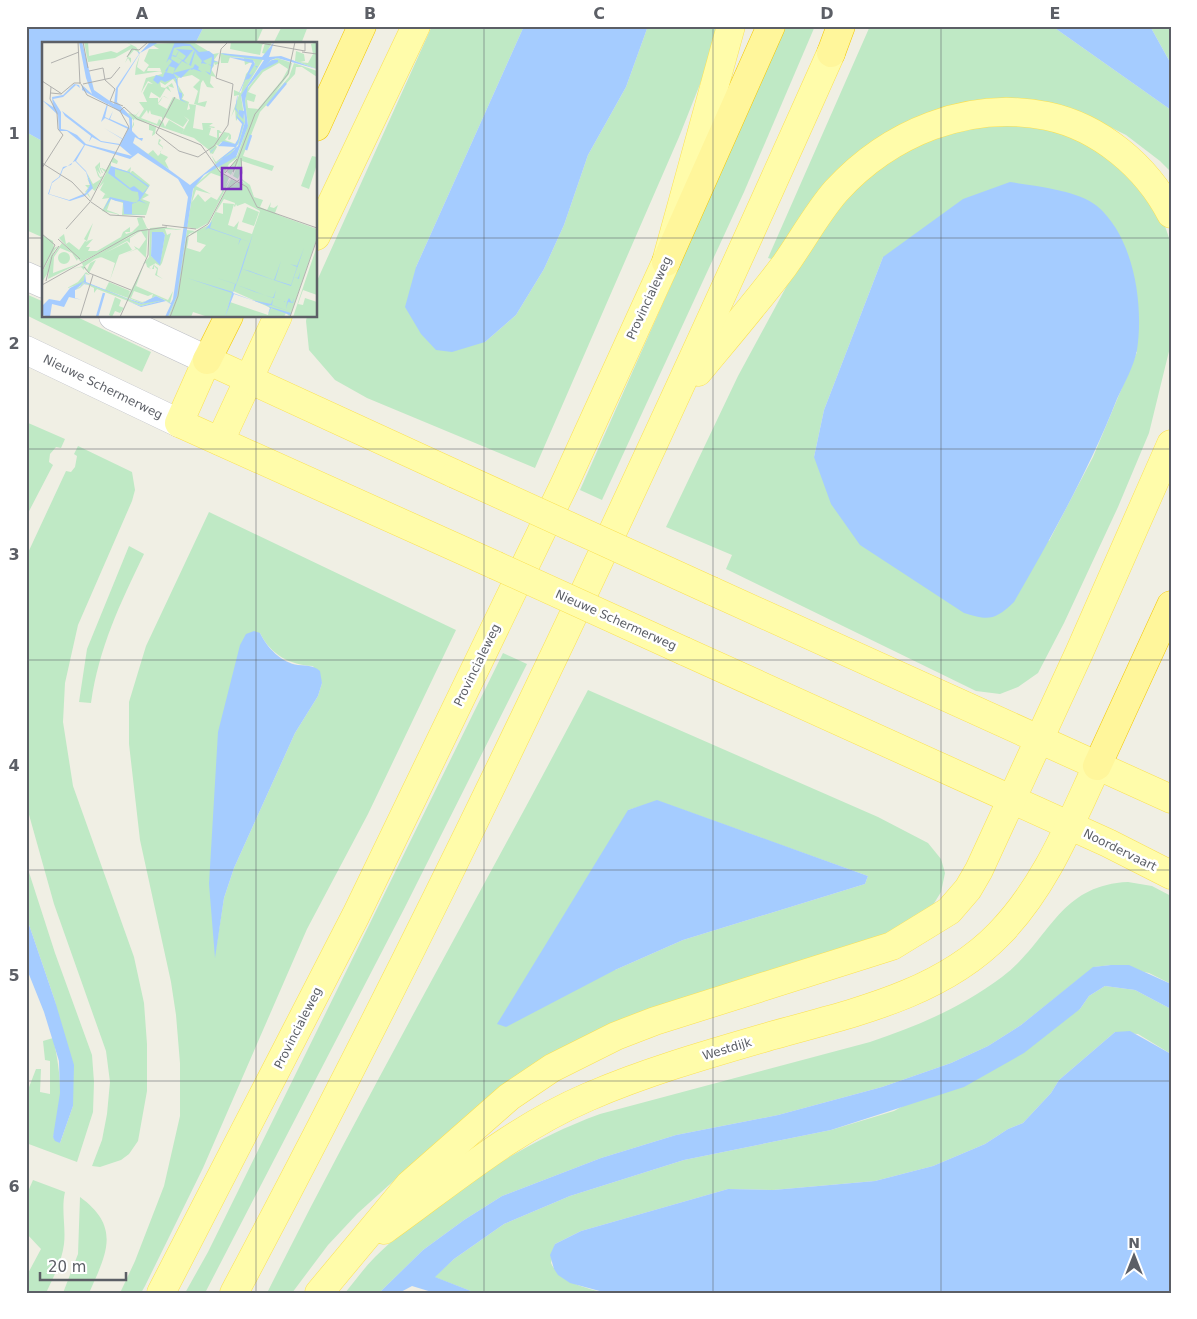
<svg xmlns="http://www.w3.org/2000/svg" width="1197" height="1319" font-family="'DejaVu Sans',sans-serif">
	<rect width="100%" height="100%" fill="#f0efe4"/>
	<g fill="#bfe9c5" fill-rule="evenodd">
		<polygon points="204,26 264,26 256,44 195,44"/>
		<polygon points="282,26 308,26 301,44 273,44"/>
		<polygon points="432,26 524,26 416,267 485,342 516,315 544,269 564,225 588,155 626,87 648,26 717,26 710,59 679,137 535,468 367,398 335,380 309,350 306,321 307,316 316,316 316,283"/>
		<polygon points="786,26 815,26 744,192 602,500 580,490"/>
		<polygon points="870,26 1052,26 1171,110 1171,172 1160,161 1126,135 1086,115 941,110 901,124 852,160 775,260 768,258"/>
		<polygon points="1150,26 1171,26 1171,64"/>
		<path d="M995 121 1068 132 1126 168 1164 223 1171 244V343L1149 433 1118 507 1064 623 1038 673 1018 687 1000 694 976 691 726 569 732 555 666 527 738 376 797 267 831 214 865 178 930 135ZM883 257 1137 352 1093 457 1049 541 814 457 824 410Z"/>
		<polygon points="26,132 44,142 44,238 26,230"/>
		<polygon points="26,294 44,302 44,316 75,316 151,352 142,372 26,315"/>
		<polygon points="26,422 65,439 61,448 56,447 50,454 49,462 53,465 26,517"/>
		<polygon points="78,446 132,472 135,490 132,501 78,625 65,683 63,722 73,786 134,957 144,1003 147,1044 147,1091 138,1141 129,1154 121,1160 100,1167 92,1166 102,1140 107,1114 110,1082 106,1051 54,904 26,804 26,557 66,471 71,472 75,467 77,456 74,454"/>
		<path d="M209 512 456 630 368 814 307 929 203 1168 145 1286 141 1293H120L135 1261 164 1186 180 1116V1063L176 1015 171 982 140 840 129 744V702L146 646ZM260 633C271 655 290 665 313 666L322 683 318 696 295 733 234 868 224 898 215 955Z"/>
		<path d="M129 546 144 554C120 604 99 647 91 703L79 702 87 649Z"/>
		<polygon points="503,653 527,664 404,909 205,1293 185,1293 208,1252"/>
		<path d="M588 690 878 817 928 843 941 859 945 873 941 892 933 905 897 930 510 1081 451 1129 358 1213 328 1245 292 1293H267C369 1089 482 892 588 690ZM658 801 868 876 865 884 683 940 615 970 628 810Z"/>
		<path d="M26 863 55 953 92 1055 94 1082 93 1112 77 1162 26 1143V1095L36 1069H41L40 1092 50 1094V1061L45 1060 43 1041 53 1038C60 1068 65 1106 53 1137L60 1143 73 1106 55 1001 26 916Z"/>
		<path d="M1128 882 1152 886 1171 896V984L1149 973 1111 965 1094 967 1021 1025 988 1046 951 1063 882 1087 778 1115 676 1135 601 1158 502 1196 464 1220 423 1250 379 1293H345C355 1281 364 1268 375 1257 396 1236 422 1217 446 1199 498 1162 540 1136 600 1114L870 1042C918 1026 962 1007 1002 977 1050 941 1058 885 1128 882Z"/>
		<path d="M1105 986 1135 990 1171 1009V1054L1138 1034 1115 1032 1059 1080 1051 1093 1023 1123 1008 1129 985 1144 933 1166 875 1181 773 1190 728 1189 581 1231 555 1244 551 1263C559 1282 588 1289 607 1293H476L434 1277 454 1259 504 1224 570 1196 684 1160 831 1130 894 1111 1080 1009 1089 996Z"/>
		<path d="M33 1180 65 1192C61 1209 66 1227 64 1244 62 1261 53 1278 46 1293H26V1277L41 1249 26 1233V1196Z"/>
		<path d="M80 1197C121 1227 107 1253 89 1293H63L78 1254Z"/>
	</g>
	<g fill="#a5ccff">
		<polygon points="26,26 204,26 195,44 44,44 44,142 26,132"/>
		<polygon points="524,26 648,26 626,87 588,155 564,225 544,269 516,315 485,342 452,352 436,350 421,334 405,307 416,267"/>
		<polygon points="1052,26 1150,26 1171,64 1171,110"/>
		<path d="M1010 182C1034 186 1078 190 1097 206 1134 237 1144 305 1137 350 1134 366 1124 384 1117 399 1089 470 1052 536 1014 602 995 620 989 621 964 613L860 545 831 504 814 457 824 410 883 257 963 199Z"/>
		<path d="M254 631 260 633C267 648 282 663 298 665 308 666 313 665 320 671L322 683 318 696 295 733 234 868 224 898 215 958 209 884 218 732 240 645 246 634Z"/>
		<polygon points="657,800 868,876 865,884 683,940 615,970 506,1027 497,1024 628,810"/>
		<polygon points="26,916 55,1001 74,1065 73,1106 60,1143 55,1141 53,1137 60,1093 59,1061 44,1012 26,967"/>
		<polygon points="1111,965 1129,965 1171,984 1171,1009 1135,990 1105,986 1089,996 1080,1009 1024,1053 964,1087 831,1130 684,1160 570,1196 504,1224 454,1259 435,1277 476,1293 435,1293 412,1286 399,1293 379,1293 423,1250 464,1220 502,1196 601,1158 676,1135 778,1115 882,1087 951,1063 988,1046 1021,1025 1093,967"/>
		<polygon points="1130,1031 1171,1054 1171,1293 607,1293 570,1283 558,1275 554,1269 550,1255 555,1244 581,1231 728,1189 773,1190 875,1181 933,1166 985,1144 1008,1129 1023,1123 1051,1093 1059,1080 1115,1032"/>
	</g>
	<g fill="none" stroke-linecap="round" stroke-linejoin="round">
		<g stroke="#bdbfc6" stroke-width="29">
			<g id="secondary">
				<polyline points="26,276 44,284"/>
				<polyline points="113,316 207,360"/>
				<polyline points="26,350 179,423"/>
			</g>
		</g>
		<g stroke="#fbe152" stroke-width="29">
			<g id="primary">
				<polyline points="316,236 416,26"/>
				<path d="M698 372C727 337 757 302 784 266 802 241 816 214 836 191 889 133 968 100 1047 116 1100 127 1147 167 1171 214"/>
				<polyline points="220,441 278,316"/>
				<polyline points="455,474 207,360 179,423 495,565"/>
				<polyline points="712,591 1171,799"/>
				<polyline points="684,651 1108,843 1171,875"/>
				<path d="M384 1230C450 1183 513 1129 588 1097 648 1071 712 1053 774 1035 852 1013 940 995 999 934 1045 887 1069 826 1097 766"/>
				<polyline points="161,1293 356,915 565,483 666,262 731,26"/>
				<path d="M234 1293C450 888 644 472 831 53"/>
				<polyline points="319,1293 409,1185 509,1097 552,1068 616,1036 655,1021 892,946 949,911 968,889 979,870 1079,653 1171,444"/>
			</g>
		</g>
		<g stroke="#f4c700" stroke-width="29">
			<g id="trunk">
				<polyline points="831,53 841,26"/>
				<polyline points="316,127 362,26"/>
				<polyline points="666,262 771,26"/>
				<polyline points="207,360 229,316"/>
				<polyline points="1097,766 1171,605"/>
			</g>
		</g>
		<use href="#secondary" stroke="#fff" stroke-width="28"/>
		<use href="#primary" stroke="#fffcaa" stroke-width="28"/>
		<use href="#trunk" stroke="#fff69b" stroke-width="28"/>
		<g stroke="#fbe152" stroke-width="29" stroke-linecap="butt">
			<g id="primary-bridge">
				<polyline points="455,474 712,591"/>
				<polyline points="495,565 684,651"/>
			</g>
		</g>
		<use href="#primary-bridge" stroke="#fffcaa" stroke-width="28"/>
	</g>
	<path fill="none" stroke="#5c5f66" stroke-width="1" stroke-opacity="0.55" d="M256 26V44M484 26V1293M713 26V1293M941 26V1293M26 238H44M316 238H1171M256 316V1293M26 449H1171M26 660H1171M26 870H1171M26 1081H1171"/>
	<g text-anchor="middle" stroke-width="5" stroke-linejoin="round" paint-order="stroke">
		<g font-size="12" fill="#5c5f66" stroke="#fff">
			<text transform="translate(649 298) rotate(-65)" y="4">Provincialeweg</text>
			<text transform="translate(103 387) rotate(26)" y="4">Nieuwe Schermerweg</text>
			<text transform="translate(616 620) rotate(24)" y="4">Nieuwe Schermerweg</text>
			<text transform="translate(477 665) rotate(-64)" y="4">Provincialeweg</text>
			<text transform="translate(1120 850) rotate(26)" y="4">Noordervaart</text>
			<text transform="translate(298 1028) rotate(-63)" y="4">Provincialeweg</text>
			<text transform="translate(727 1049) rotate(-17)" y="4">Westdijk</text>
		</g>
	</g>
	<g transform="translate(42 42)">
		<rect width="275" height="275" fill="#f0efe4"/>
		<path d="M42 0H46L47 14 69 9 75 11 89 3 84 0 94 5 98 11 92 8 86 15 89 16V21L86 16 83 21 89 7 73 16 46 20ZM151 0 171 12 177 11 172 18 178 21 173 23 171 18 172 24 169 27 174 35 169 34 168 41 172 46 165 45 161 38 159 41 156 61 165 59 163 65 152 62 156 49 151 45 158 38 150 33 136 36V42L135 36H133L134 38 135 43 131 37 123 43 118 40 119 45 123 46 130 41 132 46 126 44 129 50 124 46 118 56 109 50 107 56H116V61L121 54H122L127 57 121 54 119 58 124 61 119 58 116 62 125 67 131 55 138 58 135 43 136 50 140 51 137 50 136 43 142 53 140 57 147 60 145 68 148 67 147 62 154 63 151 86 161 88 160 81H171L167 84 173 85 172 86 166 85 169 86 167 93 175 96V88H177L180 91H177V97L182 90 187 91 189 93V97L187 98 186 97 187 93 183 98 194 102 179 100 176 104 181 105 177 104 173 102 175 105 171 112 168 111 174 120 194 105 201 81 196 76 194 79 193 67 189 75 197 53 192 54V48L199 51 204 32 213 22 212 19 206 17 209 20 203 23 202 16 188 15 186 21H179L178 11 221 17 199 54 203 80 197 101 189 112 174 123 167 108 152 96 98 78 114 85 113 92 110 94 111 89 107 88V82L92 77V83L89 88 92 79 86 71 94 73 98 68 94 74 97 75 102 67 97 60H105L101 51 106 41 111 42 106 39 99 51 104 36 120 32 118 26H106L105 29H119L93 33 94 24 98 12 95 25 102 30 107 23 102 19 107 7H117L109 2ZM105 68 106 72 108 68 109 72 120 75V78L123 75 141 85 146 78 142 74 147 78 139 93 142 87 127 78 123 85 121 80 117 77 115 82 99 76ZM189 0 210 1 230 0 224 12 220 11 223 1 220 3 218 13 188 7ZM275 0V27L253 19 254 9 262 12 263 19 258 20 266 21 271 12 269 2ZM235 16 250 21 247 32 233 51 247 35 252 21 275 29V35L260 25H254L253 32 218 70 201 114 232 124 230 129 200 119V137L208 143 212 155 221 158 218 165 225 168 229 160 228 165 232 166 236 163 233 171 239 174 275 187V196L248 275 244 271 242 275H183L188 260 226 273 228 266 231 267 191 249 183 275H166L151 270 149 275H126L134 256 145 188 153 189 147 192 145 197 150 191 167 183 189 137 195 140 187 145 199 139 205 143 199 138V129L196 137 191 134 198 117 190 134 192 126 189 133 185 130 195 116 187 122 182 132 175 124 195 114 206 83 203 59 205 47 226 20ZM237 21 246 27 240 38 216 67 206 66 205 58 212 60 214 53 206 50 209 45 221 30ZM182 157 193 161 192 164 193 165 194 162 195 164 203 161 218 169 210 192 195 187 197 179 192 185 186 183 192 162 181 161V172L174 170ZM155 190V200L164 203 158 210 145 206 147 194ZM117 97 119 98 117 101 121 105 118 111 126 115 123 119 127 127 118 122 90 100 106 112 111 108 116 114 118 112V110L121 106 116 102ZM270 114 275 115V122L267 147 259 144ZM71 115 76 119 75 122 69 120V125L85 129 89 125 88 131 90 129H91L92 130 108 143 103 151 107 153 100 157 108 160 104 173H80L81 161 69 157 65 168 79 173 60 169 67 156 60 157 63 152 66 154 58 148 62 140 56 147 64 131 59 126V127L61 131H60L56 123 59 133 55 128 58 135 61 134 53 149 49 146 46 151 49 157 45 152 49 142 44 151 43 150 46 146 43 143H48L45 136 48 140 45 131 51 142 59 137 56 134 53 125 58 120V126H60L64 128ZM173 125 187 136 184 143 189 136 166 181 155 187 145 185 152 144ZM169 131 180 135V150L175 158 169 155 163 160 156 152 150 160 154 148 169 152 154 144ZM205 165 217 170 212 184 200 180ZM100 175 105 186 39 220 17 196 22 192 24 202 27 200 37 208 43 199 46 200 42 197 51 181 45 199 51 197 44 205H48L46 209H55L79 195 81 190 88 185V190H83L84 192 90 190 97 183 95 176ZM120 185 141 188 123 187 125 193 129 191 120 221 118 224 113 221 112 223 116 226 115 233 121 237 113 233 115 227 112 224V227H110L112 222 107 225 109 227 105 225 104 221 101 222 107 215 108 186ZM110 190H121L123 193 118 221 109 214ZM106 186 104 216 95 207 83 212 94 207 92 204 97 207 104 197 99 189 88 196V201L85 199 63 211 85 200 90 208 77 213 68 238 73 221 59 215 62 214 53 217 43 224 45 228 48 221 54 218 47 231 42 225V228L39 225 26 228 41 224 40 221 90 193 99 189ZM0 193 11 199 12 206 16 204 12 209 10 215 20 201 36 216 35 219 30 211 18 206 12 215 11 231 38 221 6 237 7 229 0 240V230L13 206 0 228ZM275 204V253L261 248 256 262 261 263 263 256 275 260V275H251ZM16 216a6 6 0 1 1 12 0a6 6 0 1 1-12 0ZM101 225 94 244 126 258 131 249 128 261 114 254 100 261 64 248 99 262 120 257 123 258 99 264 55 247 52 251V246L42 241 38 246 30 248 25 256 19 261 7 259 0 272V266L7 258 19 260 29 247 38 245 39 242 25 246 36 240 44 230 48 233 43 232 42 240 63 248 67 240 88 249 86 254ZM92 249 106 254 111 252 109 258 100 260 89 256ZM73 255 79 258 77 264 82 266 78 271 73 269 70 275 67 273Z" fill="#bfe9c5" fill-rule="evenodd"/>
		<path d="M37 0H40L52 48 72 62 74 46 97 12 95 9 98 11 107 1 117 0 98 11 76 46 75 60 90 76V89L97 96H101L100 99 93 95 91 101 148 143 196 104 203 80 202 71 201 77 197 73V68L202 69 199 53 222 18 183 13 151 0 178 11 220 15 232 0 227 15 239 14 275 27 235 16 229 18 223 24 230 18H236V20L220 28 206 45 203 59 206 84 194 115 162 133 151 147 135 254 126 275H123L129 262 125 260 129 261 131 257 146 155 136 137 96 111 88 117 43 103 34 119 44 129 51 146 43 154 28 159 6 152 10 140 17 135 21 125 29 123 42 103 25 89H17L16 73 0 58 11 65 10 55 21 53 32 42 37 43 38 46 34 43 21 55 11 57 19 70V87L25 88 35 93 44 102 90 114 77 103 59 100 50 95 47 100 49 94 23 74 20 69 59 99 78 102 80 97 62 86 81 97 86 87 63 76 59 80 65 62 40 48V43L50 52 44 36ZM66 62 87 76 88 86 68 77 71 69 67 77 63 75ZM33 119 44 130 48 143 44 151 27 158 7 152 10 141 18 135 21 127ZM133 0 148 2 157 10 167 9 172 13V19L177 20H172L168 33 163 29 168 31 169 24 166 22 169 23 170 15 161 19 165 22 159 21 156 27 160 30 151 27 147 31 150 28 148 27 139 36 131 31 135 37 137 50 140 51V55L139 57 145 61 138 58 133 36 123 40 119 38 116 42 111 38 114 33 121 35 123 30 131 32 133 26 127 24 125 30 123 29 130 19 127 17 124 21ZM141 4H148L157 13 152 9 147 23 142 19 151 8 134 7 137 9 136 10 134 14 131 13 130 14 134 15 137 9 144 14 141 18 134 15 140 18 137 22 129 17 132 6ZM153 10 160 19 157 25 153 22 151 26 131 31 140 19 149 24ZM186 15 207 17 211 18 213 22 207 32 209 33 215 26 213 24H216L207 37 203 38 199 48 196 52 194 66 197 71 195 74 202 81 196 101 193 107 188 112 174 120 168 111 169 109 174 105 168 111 174 120 193 105 176 104 181 99 193 102 196 97 200 82 194 75 196 71 193 67 195 55 210 21ZM69 124 87 130 107 144 98 158 105 162 103 173 82 172 81 160 74 159 69 157 61 169 68 155 94 161 97 157 96 150 90 149 66 131ZM73 127 87 131 106 145 101 151 92 144 88 146 73 134ZM97 159 105 162 103 173 90 172V162ZM170 179 168 186 208 200 211 192 200 227 208 229 214 211 208 229 216 232 229 195 216 232 232 238 239 219 233 238 249 243 255 225 248 222 255 224 262 206 255 203 262 206 252 235 256 236 258 230 257 237 252 235 249 244 200 227 191 251 210 258 213 250 195 243 231 256 234 248 232 256 245 260 247 256 250 261 252 256 251 261 246 260 244 267 245 260 213 250 210 258 229 262 231 257 230 263 249 270 229 263 225 264 249 271 248 273 229 266 226 272 228 266 224 263 192 252 183 275 190 251 145 236 191 250 193 242 175 236 194 242 197 233 179 227 197 233 205 208 196 205 205 208 208 200 199 197 196 203 198 197 166 186 163 188ZM110 190H121L123 193 118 223 109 214ZM43 231 44 240 84 256 100 261 114 254 124 259 99 265 86 259 99 264 122 258 99 262 41 240 38 244 34 247 38 246 42 241 46 243 42 242 38 246 33 248V256L40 258 27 255 22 265 10 262 8 275 0 273V264L7 257 18 259 28 246 42 239Z" fill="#a5ccff" fill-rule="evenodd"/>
		<path fill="none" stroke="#a5ccff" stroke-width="2.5" d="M225 64 244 41M204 108 209 93M55 275 62 251"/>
		<path fill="none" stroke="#b1b1ae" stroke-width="1" d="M36 0 38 42M41 0 46 26M213 0 263 9V0M260 10 275 12M85 15 90 7 97 8 106 0M9 21 37 10M47 29 61 26 63 38 73 47 68 59 81 64M0 39 20 52M39 42 45 53 78 69 82 65M41 42 69 36 78 25M9 51 19 52 32 41H39M133 55 114 91 137 109 156 115 172 104 186 83 191 42 174 36 179 7 186 0M82 65 95 77 159 103 178 130 205 145 215 165 275 186M0 121 30 140 48 159M0 126 21 93 16 87 15 71 8 57 9 45M191 130 213 72 246 32 253 0M183 131 195 117M198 138 200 131 199 116M48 160 87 85 78 69M49 160 68 173 103 175M120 183 154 187M24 187 48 160M0 192 13 203 0 229M16 197 38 217M42 225 47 231 89 248M4 239 10 214 17 204M0 243 96 189 125 185M38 275 51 233M78 275 106 213 107 188M128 275 136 254 145 195 166 182 184 148 197 138M248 275 275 197"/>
		<path fill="#7b2cbf" fill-opacity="0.15" stroke="#7b2cbf" stroke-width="2.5" d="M180 126H199V147H180Z"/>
		<rect width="275" height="275" fill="none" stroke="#5c5f66" stroke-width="2.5"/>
	</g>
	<rect width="1197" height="1319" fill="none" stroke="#ffffff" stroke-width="55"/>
	<g transform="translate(1134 1256)" stroke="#ffffff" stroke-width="4" paint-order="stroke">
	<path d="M0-4L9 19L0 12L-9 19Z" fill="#5c5f66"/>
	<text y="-8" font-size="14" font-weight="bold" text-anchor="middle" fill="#5c5f66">N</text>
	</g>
	<path d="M40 1272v8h86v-8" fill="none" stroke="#5c5f66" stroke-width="2.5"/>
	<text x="48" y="1272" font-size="15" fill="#5c5f66" stroke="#ffffff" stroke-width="4" paint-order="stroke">20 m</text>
	<rect x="28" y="28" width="1142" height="1264" fill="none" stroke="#5c5f66" stroke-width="2"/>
	<g font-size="16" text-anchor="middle" font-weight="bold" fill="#5c5f66">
		<text x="142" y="19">A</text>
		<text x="370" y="19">B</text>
		<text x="599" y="19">C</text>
		<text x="827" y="19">D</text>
		<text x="1055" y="19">E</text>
		<text x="14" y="139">1</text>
		<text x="14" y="349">2</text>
		<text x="14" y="560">3</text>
		<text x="14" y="771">4</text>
		<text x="14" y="981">5</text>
		<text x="14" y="1192">6</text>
	</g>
</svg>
